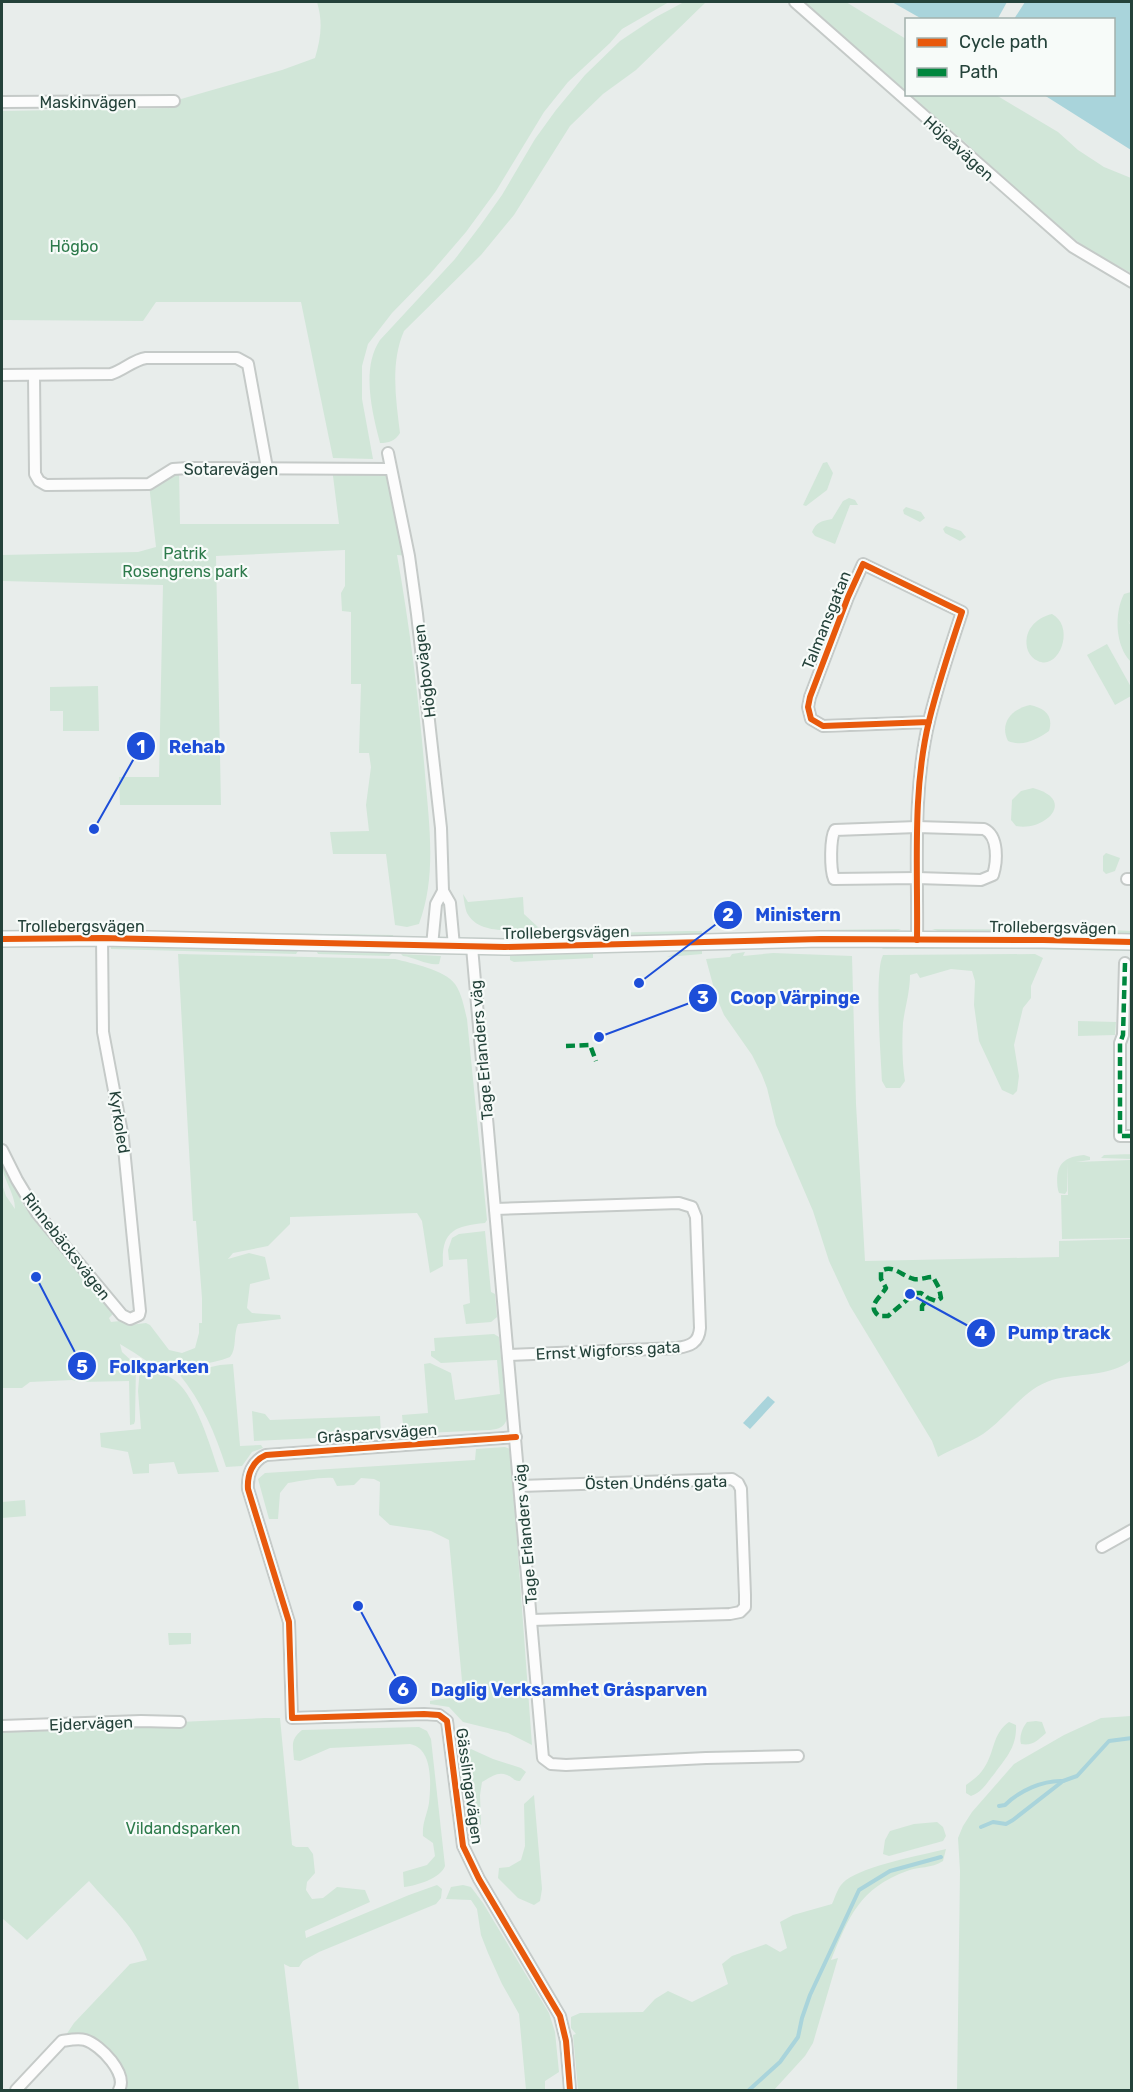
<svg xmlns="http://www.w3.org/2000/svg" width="1133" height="2092" font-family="Rubik,sans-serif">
	<rect width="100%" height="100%" fill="#e8edeb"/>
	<g fill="#d1e6d8">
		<path d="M317 2H669L622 29 610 43 568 82 544 112 496 191 466 232 430 274 392 313 368 344 362 366V399L373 459 333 458 301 302H156L143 321 2 320V111L172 108 174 101 282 70 315 58C321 38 323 22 317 2Z"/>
		<path d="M684 2H706L636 70 603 94 570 126 514 215 481 255 404 331C390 363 396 400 400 433 395 441 389 443 380 443 372 412 361 368 380 340L455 259 480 226 502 195 535 139 556 110 585 75 620 41 656 17Z"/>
		<polygon points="801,2 846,2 906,39 906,92"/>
		<polygon points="910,95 996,95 1058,132 1078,150 1104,167 1131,178 1131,273 1090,251 1044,216 967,144"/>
		<polygon points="827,462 833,473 827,490 806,506 803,505 823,463"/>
		<path d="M332 468 390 469 409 556 397 555C410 628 419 700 425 774 429 824 437 876 419 924L407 927 395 925 386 854H333L330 832 369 831 366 805 371 767 369 753H359L361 684H351V612L342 611 341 593 345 586V550L216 556 221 805H120L119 777H159L163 585 2 581V555L138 552 156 547 149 484 179 469 180 524H339Z"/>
		<path d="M849 498 855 500 858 505H850L835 544 815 536 812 532C816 522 822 521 832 519L843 501Z"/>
		<polygon points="906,507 921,512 925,518 920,522 904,514 903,510"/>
		<polygon points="946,526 961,531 966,537 960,541 945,533 943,529"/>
		<path d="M1131 592V625L1127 619 1131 626V662C1115 646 1114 613 1124 594Z"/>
		<path d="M1052 614C1076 627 1059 671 1038 661 1033 659 1030 655 1028 651 1022 632 1035 618 1052 614Z"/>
		<polygon points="1107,644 1131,687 1131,696 1115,705 1087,655"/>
		<polygon points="98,686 99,731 63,731 63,711 50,711 50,687"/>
		<path d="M1030 705C1044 708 1054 715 1049 731 1036 740 1023 747 1008 741 999 723 1012 709 1030 705Z"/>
		<path d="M1033 788C1078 800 1044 832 1016 826L1011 820 1012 800 1021 791Z"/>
		<polygon points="1106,853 1120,858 1115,871 1106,874 1103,871 1103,856"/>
		<path d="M463 894 468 902 523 897 524 914 539 928C517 929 480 937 467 913 465 908 464 900 463 894Z"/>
		<polygon points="110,924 153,931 393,935 393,937 119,932"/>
		<polygon points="901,929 894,932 815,933 815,930"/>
		<polygon points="932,929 1111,930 1131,931 1132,935 944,933"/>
		<polygon points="688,931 702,931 702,935 522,938 522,935"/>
		<polygon points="885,945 1000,945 1003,949 882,949"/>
		<polygon points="1018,945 1132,947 1131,951 1015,949"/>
		<polygon points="111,947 298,951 296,954 111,949"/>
		<polygon points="702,948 702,954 667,957 683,950"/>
		<polygon points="317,952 392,953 389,956 318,954"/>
		<path d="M745 952 743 956 773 953 852 956 856 1104 865 1261 1059 1257V1241L1131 1239V1360C1111 1377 1077 1373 1052 1380 1023 1389 1007 1418 983 1434 969 1443 952 1449 938 1457L932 1441 850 1306 829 1261 813 1211 776 1125 767 1088 762 1075 752 1055 724 1015 716 996 706 959 730 957 732 954Z"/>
		<path d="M178 954 395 959C411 963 445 970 455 984 462 994 464 1007 467 1019L487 1220 485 1223C453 1226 441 1232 443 1266L430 1273 422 1221 417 1213 290 1217V1224L268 1246 233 1253 228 1259 249 1253 265 1257 270 1279 250 1284 247 1308 252 1313 280 1315 281 1319 238 1324C233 1335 237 1349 230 1357 220 1361 209 1363 198 1365 156 1375 153 1363 120 1344L122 1352 136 1365 135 1421 134 1424 130 1425 129 1381 80 1382 72 1380 30 1382 22 1388H2V1184L6 1196 15 1209C15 1192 2 1179 2 1163L24 1206 114 1313 109 1318 111 1322 120 1321 129 1325 146 1323 150 1325 169 1350 182 1353 195 1348 199 1333V1323H202V1298L196 1221H193Z"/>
		<path d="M401 954 441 956 439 964C428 966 414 957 403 956Z"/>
		<polygon points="593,954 593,958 514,962 510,960 510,956 519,955"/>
		<path d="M1035 954 1043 958 1031 986V998L1023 1008 1014 1045 1019 1076 1017 1091 1013 1095 1002 1090 979 1041 974 1005 975 981 972 971 951 969 920 978 917 973 910 975C910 992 905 1007 903 1023 902 1041 902 1063 905 1081L900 1088H886L882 1081C881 1057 874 972 883 955Z"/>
		<polygon points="1078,1021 1116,1022 1115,1035 1078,1036"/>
		<polygon points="1131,1152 1131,1176 1131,1159 1101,1158 1104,1155 1131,1154"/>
		<path d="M1084 1155 1090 1157V1160L1076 1162 1130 1160 1131 1238 1062 1239 1061 1195H1068L1067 1163V1191L1065 1194 1059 1193 1058 1190C1055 1168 1060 1157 1084 1155Z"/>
		<polygon points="485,1231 491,1292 495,1294 497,1317 491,1322 466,1324 463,1305 470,1303 467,1259 449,1260 448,1250 452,1238 459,1234"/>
		<path d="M494 1334 499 1337 507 1418C505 1427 499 1429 490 1430L404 1434 402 1415 428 1413 424 1364 430 1363 451 1373 455 1400 500 1394 497 1360 441 1363 431 1356V1351H435L434 1338Z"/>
		<path d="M233 1364 240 1446 261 1445 263 1448 252 1452 242 1466 226 1467C216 1435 201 1400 179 1374L220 1365Z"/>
		<path d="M142 1367C153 1371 168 1374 177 1382 196 1398 211 1448 219 1472L178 1474 174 1462 149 1464V1473L133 1474 128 1452 101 1447 100 1433 141 1429 138 1391 140 1368Z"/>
		<polygon points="252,1411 265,1414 270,1420 380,1416 381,1433 380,1435 254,1441"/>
		<path d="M505 1447 510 1449 513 1486 532 1745 508 1733 463 1722 449 1707 430 1704V1701L460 1696 463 1692 449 1540 431 1531 390 1525 379 1515 380 1482 374 1479 361 1478 354 1485 337 1486 333 1478C318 1477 303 1481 288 1483L280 1493 278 1519H269L258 1479 265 1473 475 1460 476 1449Z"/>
		<polygon points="25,1500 26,1516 2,1518 2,1502"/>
		<polygon points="168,1633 191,1633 191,1644 169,1645"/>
		<polygon points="1131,1716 1131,2090 957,2090 960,1871 958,1838 963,1826 972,1812 1014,1764 1064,1735 1101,1718"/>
		<path d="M265 1718H280L292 1845 296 1847H308L313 1854 315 1873 307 1882 306 1890 312 1899 323 1898 337 1887 365 1890 370 1902 305 1931 306 1938 409 1895 437 1885 442 1889 441 1898 436 1904 319 1952 303 1961 299 1967H290L284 1964 299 2090H119L122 2084 96 2046 62 2041 74 2023 130 1964 147 1960C136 1927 111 1907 89 1881L27 1940 2 1918V1726L180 1722Z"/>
		<path d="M1036 1721 1042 1722 1046 1733C1038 1740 1033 1746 1021 1744 1019 1737 1022 1728 1027 1722Z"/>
		<path d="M1009 1722 1016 1725C1017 1746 1007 1757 995 1773 987 1782 983 1792 971 1796L966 1793V1785C973 1780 980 1775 984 1768 995 1752 992 1734 1009 1722Z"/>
		<path d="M419 1727 427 1731 431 1739 445 1866C441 1878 416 1886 404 1887L403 1872 427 1865 435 1856 433 1843 423 1836C422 1823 427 1815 429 1803 431 1784 433 1748 410 1744L330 1748 300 1761 294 1760C293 1745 290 1740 302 1730Z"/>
		<path d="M471 1749 493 1759 521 1768 526 1772 520 1781C513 1781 513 1777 507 1775 497 1771 490 1778 482 1782L480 1795 481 1824 475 1830 468 1824 462 1767 464 1755Z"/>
		<polygon points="534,1795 542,1889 540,1901 534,1905 518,1898 498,1878 499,1868 509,1867 521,1860 525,1846 524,1804"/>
		<polygon points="937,1822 943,1827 946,1836 943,1841 889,1856 883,1854 885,1840 890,1831 914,1824"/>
		<path d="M946 1849 943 1861C931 1869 919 1866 907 1871 860 1888 849 1916 831 1960L838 1958 813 2043 805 2056 774 2090H578L573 2035 576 2034 571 2028V2017L580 2013 643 2012 655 1999 668 1991 692 2002 728 1984 722 1964 732 1956 766 1944 780 1952 787 1948 780 1922 793 1915 832 1904C836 1895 838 1886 846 1880 865 1866 921 1855 946 1849Z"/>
		<polygon points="463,1885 471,1887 483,1903 549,2013 555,2032 559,2072 545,2081 545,2090 526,2090 519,2014 502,1984 488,1953 481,1935 477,1909 471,1900 446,1899 451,1887"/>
	</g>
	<g fill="#a9d4db">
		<polygon points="892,2 1007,2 997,20 922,19"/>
		<polygon points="1025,2 1131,2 1131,150 1044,95 1114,94 1114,20 1014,19"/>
		<polygon points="768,1396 775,1402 750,1429 743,1423"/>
	</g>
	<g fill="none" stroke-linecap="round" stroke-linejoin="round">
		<g stroke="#a9d4db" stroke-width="4">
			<path d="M999 1806 1005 1805C1019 1791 1043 1780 1063 1781"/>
			<polyline points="981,1827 993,1822 1006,1824 1013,1820 1063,1781 1077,1776 1109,1741 1132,1738"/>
			<polyline points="749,2090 780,2062 798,2037 802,2018 810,1995 859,1890 890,1871 941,1857"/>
		</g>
		<g stroke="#c5cac8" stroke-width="14">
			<g id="street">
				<polyline points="795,2 1073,247 1132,282"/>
				<polyline points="2,102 174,101"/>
				<path d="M2 375 111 374C124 370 133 360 146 358H237L248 364 267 468"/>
				<polyline points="34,375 35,474 39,481 46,485 149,484 173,469 188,468 390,469"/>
				<polyline points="388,453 409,556 417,614 441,828 443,891"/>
				<path d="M917 827 984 829C999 836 997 862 993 875L981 880 917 878 834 879C830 869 830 838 835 830Z"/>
				<polyline points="1127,879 1132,879"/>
				<path d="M917 940C918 867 912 792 929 721 938 684 950 648 962 612L863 564 848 597 810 697 808 707 811 719 823 726 929 722"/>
				<polyline points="432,946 436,904 443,891 450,903 454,946"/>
				<polyline points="472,947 543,1758 551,1764 566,1765 706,1758 798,1756"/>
				<polyline points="1125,963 1123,1035 1120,1043 1120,1136 1132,1136"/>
				<polyline points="2,1150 17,1180 37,1213 122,1315 130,1319 139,1315 140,1311 123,1138 103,1032 102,938"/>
				<path d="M495 1209 679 1203 692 1207 696 1217 700 1328C699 1343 690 1346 677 1348L509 1355"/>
				<path d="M516 1437 266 1455C252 1461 247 1475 248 1489L289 1622 292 1718 424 1714 439 1715 447 1721 463 1846 479 1879 560 2016 566 2041 570 2090"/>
				<polyline points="520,1486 732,1479 738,1483 741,1489 745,1595 745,1607 740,1612 730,1614 532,1620"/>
				<polyline points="1102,1547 1132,1530"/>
				<polyline points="2,1726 141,1721 180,1722"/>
				<path d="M16 2090 62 2041C69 2040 78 2038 85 2040 101 2045 128 2074 119 2090"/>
			</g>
		</g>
		<g stroke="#c3cbc8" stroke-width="18">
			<polyline id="secondary" points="2,939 102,938 505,947 821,939 1043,940 1132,942"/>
		</g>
		<use href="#street" stroke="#fcfcfc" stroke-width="10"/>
		<use href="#secondary" stroke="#fcfcfc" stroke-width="15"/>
		<g stroke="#00873e" stroke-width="4.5" stroke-dasharray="9 4.5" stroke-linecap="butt">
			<polyline points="1125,963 1123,1035 1120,1043 1120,1136 1132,1136"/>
			<polyline points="566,1046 590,1045 596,1061"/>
			<path d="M922 1311V1306L928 1298 936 1301 941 1298 939 1288 933 1277C927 1277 920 1280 914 1279 902 1276 893 1264 881 1271V1279L886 1288C880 1298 866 1306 879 1316H888L915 1293H921L928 1298"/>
		</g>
		<g stroke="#f7fbf9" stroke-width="10">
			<g id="cycleway">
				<polyline points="2,939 102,938 505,947 821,939 1043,940 1132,942"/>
				<path d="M917 940C918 867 912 792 929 721 938 684 950 648 962 612L863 564 848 597 810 697 808 707 811 719 823 726 929 722"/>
				<path d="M516 1437 266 1455C252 1461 247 1475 248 1489L289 1622 292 1718 424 1714 439 1715 447 1721 463 1846 479 1879 560 2016 566 2041 570 2090"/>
			</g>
		</g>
		<use href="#cycleway" stroke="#e8590c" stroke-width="6"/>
	</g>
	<g text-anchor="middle" stroke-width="4.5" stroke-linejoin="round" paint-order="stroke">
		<g font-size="16" fill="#24423a" stroke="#f7fbf9">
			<text x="88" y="108">Maskinvägen</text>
			<text transform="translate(959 148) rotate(42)" y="6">Höjeåvägen</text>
			<text x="231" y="475">Sotarevägen</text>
			<text transform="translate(826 620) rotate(-68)" y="6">Talmansgatan</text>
			<text transform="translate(424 671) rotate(-97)" y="6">Högbovägen</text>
			<text x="81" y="932">Trollebergsvägen</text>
			<text transform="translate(1053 927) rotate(1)" y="6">Trollebergsvägen</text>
			<text transform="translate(566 932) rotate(-1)" y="6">Trollebergsvägen</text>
			<text transform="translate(481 1050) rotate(-95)" y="6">Tage Erlanders väg</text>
			<text transform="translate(120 1122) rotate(81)" y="6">Kyrkoled</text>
			<text transform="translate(67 1246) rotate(52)" y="6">Rinnebäcksvägen</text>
			<text transform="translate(608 1350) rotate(-3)" y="6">Ernst Wigforss gata</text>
			<text transform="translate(377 1433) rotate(-4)" y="6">Gråsparvsvägen</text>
			<text transform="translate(656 1482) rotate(-1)" y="6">Östen Undéns gata</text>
			<text transform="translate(525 1534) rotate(-95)" y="6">Tage Erlanders väg</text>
			<text transform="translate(91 1723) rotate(-2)" y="6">Ejdervägen</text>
			<text transform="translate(470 1786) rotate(82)" y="6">Gässlingavägen</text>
		</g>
		<g font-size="16" fill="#2d7a4b" stroke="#f7fbf9">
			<text x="74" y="252">Högbo</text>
			<text x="185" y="559">Patrik<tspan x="185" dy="18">Rosengrens park</tspan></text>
			<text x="183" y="1834">Vildandsparken</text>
		</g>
	</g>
	<path fill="none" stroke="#1d4ed8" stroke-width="2" d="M94 829L141 746M639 983L728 915M599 1037L703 998M910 1294L981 1333M36 1277L82 1366M358 1606L403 1690"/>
	<g fill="#1d4ed8" stroke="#f7fbf9" stroke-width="2">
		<circle cx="94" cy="829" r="6"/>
		<circle cx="639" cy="983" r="6"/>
		<circle cx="599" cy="1037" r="6"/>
		<circle cx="910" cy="1294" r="6"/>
		<circle cx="36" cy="1277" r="6"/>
		<circle cx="358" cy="1606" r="6"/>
		<circle cx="141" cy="746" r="15"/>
		<circle cx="728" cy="915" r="15"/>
		<circle cx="703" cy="998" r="15"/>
		<circle cx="981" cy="1333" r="15"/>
		<circle cx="82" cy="1366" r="15"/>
		<circle cx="403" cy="1690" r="15"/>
	</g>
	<g font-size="18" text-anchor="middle" font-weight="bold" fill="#fff">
		<text x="141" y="753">1</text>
		<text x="728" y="921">2</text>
		<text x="703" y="1004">3</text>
		<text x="981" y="1339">4</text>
		<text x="82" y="1373">5</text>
		<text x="403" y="1696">6</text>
	</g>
	<g font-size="18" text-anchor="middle" font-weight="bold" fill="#1d4ed8" stroke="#f7fbf9" stroke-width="4.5" stroke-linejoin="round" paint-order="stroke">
		<text x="197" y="753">Rehab</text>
		<text x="798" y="921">Ministern</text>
		<text x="795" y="1004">Coop Värpinge</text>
		<text x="1059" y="1339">Pump track</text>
		<text x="159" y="1373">Folkparken</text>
		<text x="569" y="1696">Daglig Verksamhet Gråsparven</text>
	</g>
	<rect width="1133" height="2092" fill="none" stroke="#24423a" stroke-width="6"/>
	<rect x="905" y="18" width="210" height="78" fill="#f7fbf9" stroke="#a3b1ad" stroke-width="1.5"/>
	<rect x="917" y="38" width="30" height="9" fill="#e8590c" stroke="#a3b1ad" stroke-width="1.5"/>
	<text x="959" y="48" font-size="18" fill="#24423a">Cycle path</text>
	<rect x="917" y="68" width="30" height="9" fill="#00873e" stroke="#a3b1ad" stroke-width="1.5"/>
	<text x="959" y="78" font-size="18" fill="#24423a">Path</text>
</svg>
